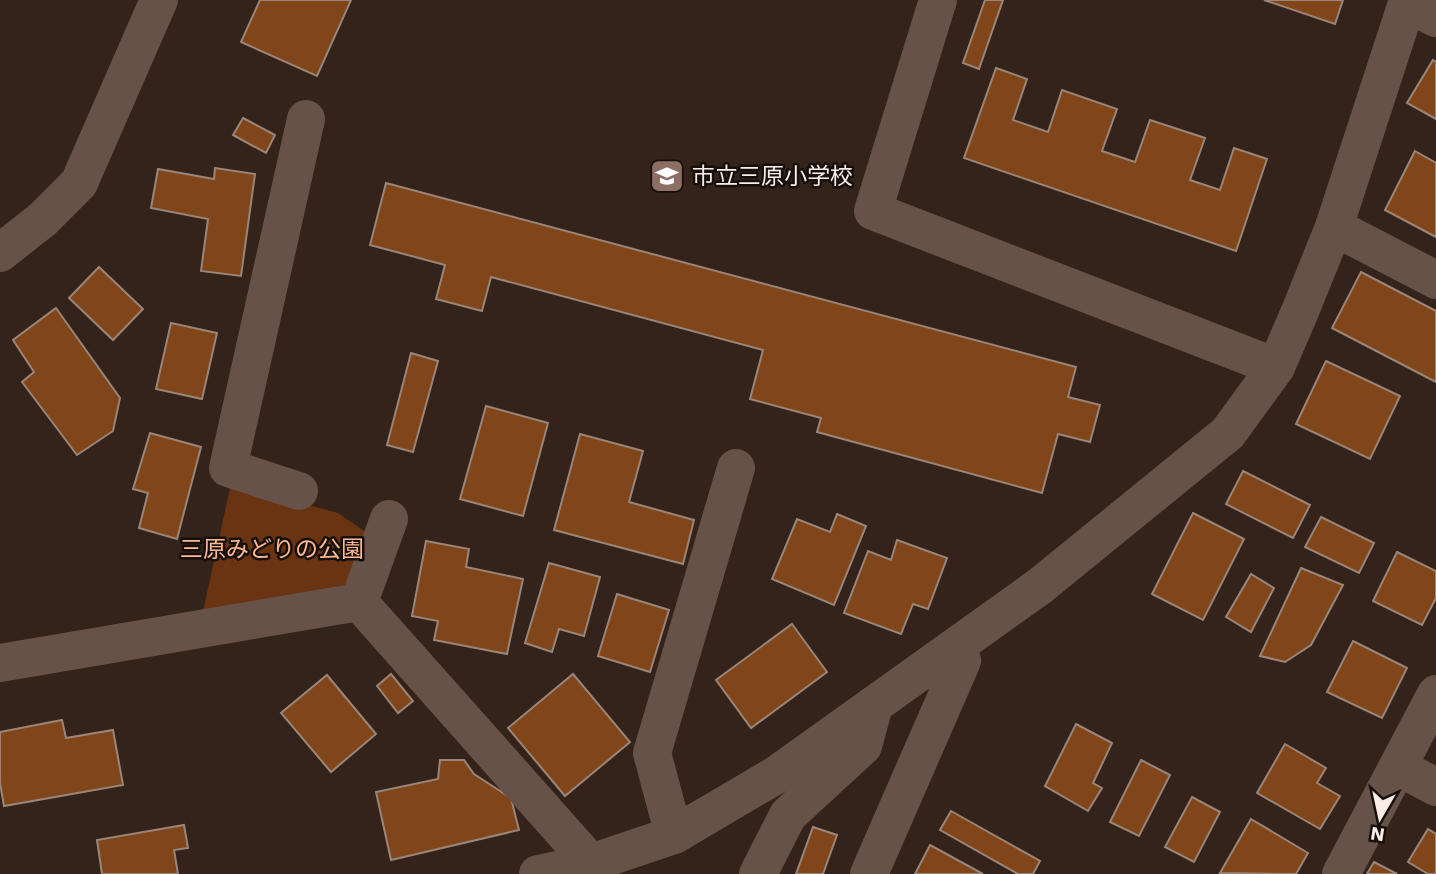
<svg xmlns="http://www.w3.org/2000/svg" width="1436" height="874" font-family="'Work Sans','Noto Sans JP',sans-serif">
	<rect width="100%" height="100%" fill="#34231a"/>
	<polygon fill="#6a3311" points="231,484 338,513 370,535 352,591 203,611"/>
	<g fill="#804518" stroke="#998579" stroke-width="2">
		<polygon points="260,0 351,0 317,76 241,42"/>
		<polygon points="985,0 1003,0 979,69 963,63"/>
		<polygon points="1264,0 1343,0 1335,24"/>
		<polygon points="1433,60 1436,62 1436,119 1407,103"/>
		<polygon points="996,68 1027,79 1013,120 1048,132 1062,90 1117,109 1102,151 1135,162 1150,120 1205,138 1190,180 1220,190 1234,148 1267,159 1236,251 964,158"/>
		<polygon points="243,118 275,135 266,153 233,135"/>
		<polygon points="1415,151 1436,163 1436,237 1385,210"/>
		<polygon points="215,168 255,174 241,276 201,271 208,219 151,208 158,169 214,179"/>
		<polygon points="386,183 1076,367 1068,397 1100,405 1090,442 1058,434 1042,493 817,432 821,418 750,399 763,350 491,277 482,311 436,299 445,265 370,245"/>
		<polygon points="99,267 143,309 113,340 69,298"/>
		<polygon points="1361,272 1436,311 1436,382 1332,328"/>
		<polygon points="56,308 120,398 113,431 77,455 22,382 34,372 13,340"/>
		<polygon points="171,323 217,333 202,399 156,389"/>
		<polygon points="411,353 438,361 413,452 387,445"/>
		<polygon points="1326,361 1400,396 1370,459 1296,424"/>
		<polygon points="486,406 548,423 523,516 460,499"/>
		<polygon points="150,433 201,447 177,539 139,528 148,493 133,489"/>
		<polygon points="580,434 643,451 629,502 694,520 683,564 554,530"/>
		<polygon points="1243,471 1310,505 1293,538 1226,504"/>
		<polygon points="1193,513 1244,539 1203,620 1152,594"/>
		<polygon points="837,514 866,526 834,605 772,579 797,519 830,532"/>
		<polygon points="1321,517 1374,543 1359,573 1305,547"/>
		<polygon points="897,540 947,558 928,609 913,604 901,634 844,613 868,551 891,560"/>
		<polygon points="426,541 469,549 466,567 523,579 507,654 434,640 438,621 412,616"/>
		<polygon points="1397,552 1436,571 1436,598 1422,625 1373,601"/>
		<polygon points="549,563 600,577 584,636 559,629 552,652 525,643"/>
		<polygon points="1301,568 1343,585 1311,645 1285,662 1260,656"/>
		<polygon points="1251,574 1274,588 1251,632 1226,617"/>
		<polygon points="617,594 669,610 650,672 598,656"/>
		<polygon points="792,624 827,672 751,728 716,680"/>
		<polygon points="1353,641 1407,668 1382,718 1327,692"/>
		<polygon points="391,674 413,701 398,713 377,686"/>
		<polygon points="573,674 630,742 565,796 508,728"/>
		<polygon points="327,675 376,734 331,772 281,713"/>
		<polygon points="62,720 66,738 113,730 123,785 4,806 0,783 0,732"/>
		<polygon points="1076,724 1112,743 1093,783 1102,788 1088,811 1045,786"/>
		<polygon points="1285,744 1326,768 1317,783 1340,796 1320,829 1257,793"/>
		<polygon points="440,760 464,760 474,774 511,798 519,830 391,860 376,792 438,779"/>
		<polygon points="1141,760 1170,775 1139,836 1110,822"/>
		<polygon points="1192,797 1220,812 1194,862 1165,847"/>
		<polygon points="951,811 1040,861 1033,874 1018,874 940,830"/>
		<polygon points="1251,819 1308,853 1296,874 1220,873"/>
		<polygon points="184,825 188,848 174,850 178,874 102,874 97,840"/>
		<polygon points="813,827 837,835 823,874 796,874"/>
		<polygon points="1428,829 1436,834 1436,874 1428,874 1408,862"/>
		<polygon points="930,845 983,874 915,874"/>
		<polygon points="1374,862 1397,874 1367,874"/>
	</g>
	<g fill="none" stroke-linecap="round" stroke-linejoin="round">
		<g stroke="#665248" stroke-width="38">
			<polyline points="938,0 873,211 1276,367"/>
			<polyline points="1407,3 1436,18"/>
			<polyline points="1334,227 1436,280"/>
			<polyline points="299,491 228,468 306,119"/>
			<polyline points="359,602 591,863"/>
			<polyline points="359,602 389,519"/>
			<polyline points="0,663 359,602"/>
			<polyline points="1398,767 1436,787"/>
			<polyline points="674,835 652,753 736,468"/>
			<polyline points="538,874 591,863 674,835 776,775 1040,586 1228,433 1276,367 1301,309 1334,227 1408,0"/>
			<polyline points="758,874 788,815 863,746 874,705"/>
			<polyline points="869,874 962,661 952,649"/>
			<polyline points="1341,874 1436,694"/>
		</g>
		<polyline stroke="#665248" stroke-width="38" points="0,253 43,219 79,183 159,0"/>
	</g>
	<defs>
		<g id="school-square" transform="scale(1.75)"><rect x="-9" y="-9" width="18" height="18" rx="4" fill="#8d6e63" stroke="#160f0b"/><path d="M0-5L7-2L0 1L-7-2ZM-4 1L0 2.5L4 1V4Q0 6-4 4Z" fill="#fff"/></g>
	</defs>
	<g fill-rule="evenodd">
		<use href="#school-square" x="667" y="176"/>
	</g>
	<g text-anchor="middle" stroke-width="5" stroke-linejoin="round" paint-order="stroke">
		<g font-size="23" fill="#f9ede6" stroke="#160f0b" text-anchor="start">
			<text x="692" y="184">市立三原小学校</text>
		</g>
		<g font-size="23" fill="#fbb894" stroke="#160f0b">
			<text x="272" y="557">三原みどりの公園</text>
		</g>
	</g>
	<g transform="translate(1380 818) rotate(189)" stroke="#160f0b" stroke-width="5" paint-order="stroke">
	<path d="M0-5L12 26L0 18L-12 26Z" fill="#f9ede6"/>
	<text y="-10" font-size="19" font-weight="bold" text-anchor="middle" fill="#f9ede6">N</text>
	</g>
</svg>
